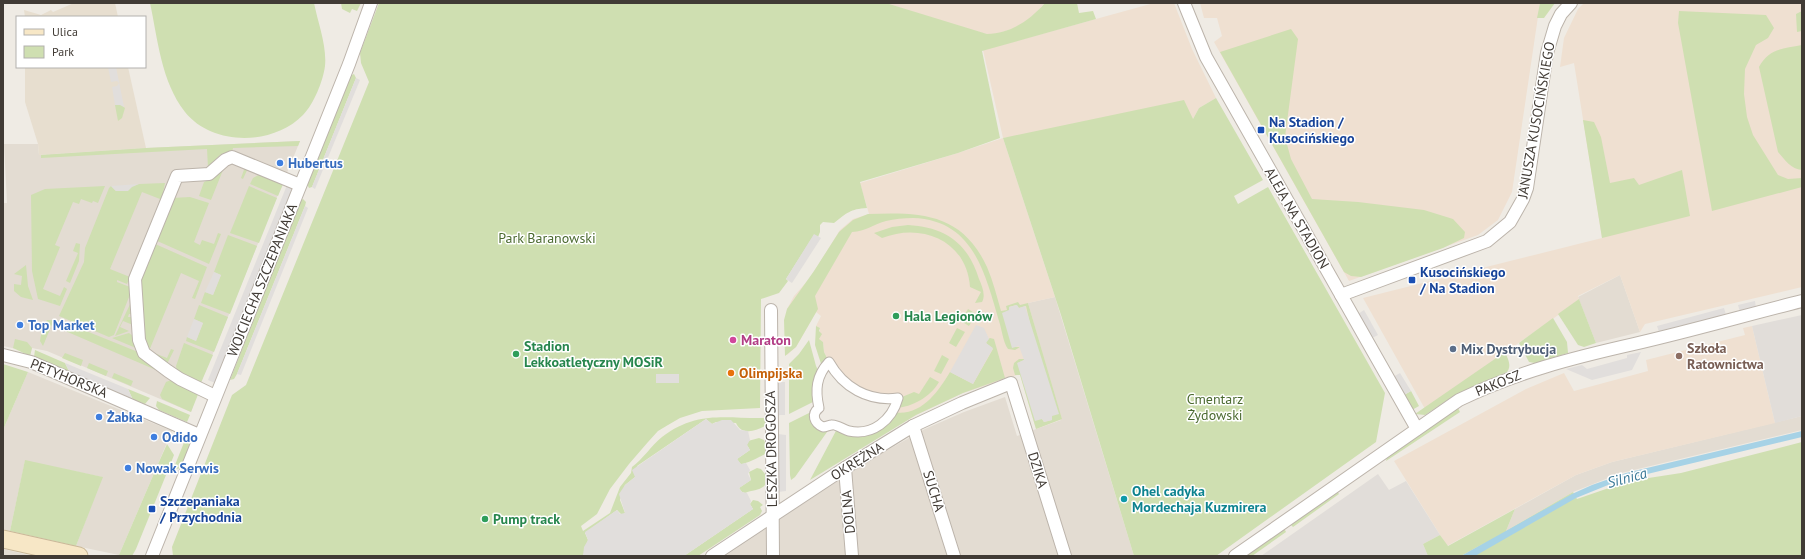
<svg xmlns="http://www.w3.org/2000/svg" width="1805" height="559" font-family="'PT Sans',sans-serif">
	<rect width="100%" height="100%" fill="#efebe4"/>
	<g fill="#e3dcd2">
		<polygon points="300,141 200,385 191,412 47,351 32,348 30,356 26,351 3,346 3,203 7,203 4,144 38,144 39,155 146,148"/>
		<polygon points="1620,275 1640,332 1596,343 1578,297"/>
		<polygon points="1055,297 1134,556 725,556 866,462 925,429 964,412 1005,397 1017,436 1061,420 1028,303"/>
		<polygon points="28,372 172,431 119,555 76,546 102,477 25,461 10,531 3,529 3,430"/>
		<polygon points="1802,416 1802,430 1621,473 1573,492 1506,531 1461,556 1506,531 1515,509 1576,475 1612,462"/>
		<polygon points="3,549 33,556 3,556"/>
	</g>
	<g fill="#efe0d1">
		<polygon points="886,3 1045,3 1036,13 1020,26 997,34 987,34 975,32"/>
		<polygon points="1154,3 1174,3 1192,49 1216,98 1199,108 1193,119 1003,138 1055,297 1028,303 1062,419 1036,429 1020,374 963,393 916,415 895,427 897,398 856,391 829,362 824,352 823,342 819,340 820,328 816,326 821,316 816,312 796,347 787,355 785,355 787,309 794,296 810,278 840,230 853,219 869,214 860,183 958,153 1003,138 983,50"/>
		<polygon points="1200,3 1540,3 1512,192 1498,220 1478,235 1349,281 1214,42 1222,36 1217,18 1204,18"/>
		<polygon points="1584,3 1802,3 1802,287 1645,324 1640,332 1620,275 1578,296 1579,299 1571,306 1425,409 1363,298 1602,238 1574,63 1560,67 1564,38 1578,9"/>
		<polygon points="1752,326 1775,423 1612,462 1576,475 1447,546 1394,461 1526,389 1564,373 1574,391 1648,371 1646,360 1745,335 1743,328"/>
	</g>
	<g fill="#e1ddd9">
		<polygon points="1802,315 1802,416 1775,423 1752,326"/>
		<polygon points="1378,474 1389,490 1406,481 1440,535 1423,544 1428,556 1261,556"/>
	</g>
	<g fill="#e7decf">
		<polygon points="74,3 115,3 118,17 25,17 24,10 41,15 51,10 53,12"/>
		<polygon points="25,67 128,67 146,148 39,155 38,144 25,102"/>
	</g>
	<g fill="#cfdfb1">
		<path d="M150 3H314C318 23 327 46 325 66 323 81 314 104 303 115 273 146 212 146 185 112 161 81 158 40 150 3Z"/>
		<polygon points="341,3 361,3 357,11 352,9 350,13 342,9"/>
		<path d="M379 3H886L987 34C1011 33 1029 21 1045 3H1077L1079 13 1093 11 1096 19 982 51 1000 138 958 153 860 182 867 208C850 209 847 213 834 223L823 222 820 225V232L818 237 814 235 786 279 788 281 779 293 761 299 760 408 702 411 680 418 668 425 658 431 648 442 629 464 610 489 597 514 581 526 583 531 610 513 620 487 631 473 632 467C643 459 651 446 662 437 698 410 725 419 766 418L765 426C755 432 741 435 736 423L716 422 712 424 706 419 637 466 635 477 625 485 620 500 625 513 622 515 617 510 585 533 588 540 583 556H173L172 547 232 395 246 385 369 82 361 63 360 53Z"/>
		<polygon points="1540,3 1555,3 1544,18 1537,18"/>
		<polygon points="1679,11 1766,15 1774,28 1768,38 1756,45 1745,69 1744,94 1747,117 1753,135 1778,175 1788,179 1802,178 1802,187 1712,211 1678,23"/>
		<polygon points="1802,11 1802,31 1797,32 1796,14"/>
		<polygon points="1291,29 1298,39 1285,137 1291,159 1312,199 1358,202 1424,210 1453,219 1465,232 1464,238 1443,248 1361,277 1351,276 1344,272 1220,52"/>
		<path d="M1802 45V170C1791 169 1785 160 1778 152L1759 67C1769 48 1783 49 1802 45Z"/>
		<polygon points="354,74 356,78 312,187 309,188 307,184 350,76"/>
		<polygon points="1216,98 1263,180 1234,196 1238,204 1268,187 1385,393 1376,442 1216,556 1134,556 1061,315 1003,138 1184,100 1193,119 1199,108"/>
		<polygon points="115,105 121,105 125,108 122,118 118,121"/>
		<polygon points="1583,120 1594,122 1601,137 1610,183 1634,178 1639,185 1682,170 1690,216 1602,238"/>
		<path d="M300 141 298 146 233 148 232 153C220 150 216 160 208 168L207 149 41 158V155L146 148Z"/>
		<polygon points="226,159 232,160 249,166 243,179 241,178 245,167 227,160 211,200 199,196 204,182 214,177"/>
		<polygon points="260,174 284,182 278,196 250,184 253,178"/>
		<polygon points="165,183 161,204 159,203 160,199 142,192 110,269 130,277 127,284 117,280 117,282 130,287 131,292 114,335 109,337 59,316 84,262 85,248 109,188 111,186 116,191 139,184"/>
		<polygon points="105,186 98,203 93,201 92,203 81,199 79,204 73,202 55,245 60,247 43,289 60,296 64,287 67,289 60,306 38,299 32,271 31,195 45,189"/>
		<polygon points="249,186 277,198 259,243 230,233"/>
		<polygon points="190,197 209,203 194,242 200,245 202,240 214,244 218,233 221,234 209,264 155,240 172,198"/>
		<polygon points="303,199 306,202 305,206 237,374 234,379 230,380 300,201"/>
		<path d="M868 214C921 212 962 213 987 267 993 281 997 297 1001 311L1007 310 1006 306 1018 302 1020 305 1028 303 1062 419 1036 429 1020 375H1015L1013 368 1014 363 1019 359H1024V360L1018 363 1042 419 1044 422 1052 420 1026 306 1019 308 1016 305 1009 307 1012 347H1020L1015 350 1008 349C1003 342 1002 330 999 321 985 274 974 220 913 218 904 218 894 219 886 221 872 225 866 231 852 232L815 296 818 309 796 347 785 356 784 320 787 309 814 271 839 232 853 220Z"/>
		<path d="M908 225C945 227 968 243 979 279 982 286 986 295 982 302L975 303 981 292 970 287C967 241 922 222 882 238L874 233 892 227Z"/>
		<polygon points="228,235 257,246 230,314 201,303 205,292 213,295 221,275 214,272"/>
		<polygon points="76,243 80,244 79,261 70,283 66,281 78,253 73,251"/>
		<polygon points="153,243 207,267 195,299 192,298 199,281 181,273 149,351 167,358 171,349 174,350 167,364 145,350 139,278"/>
		<polygon points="26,265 28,286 33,300 21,297 14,291 14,284 21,285 22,276 14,274"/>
		<polygon points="1579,299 1596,343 1584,347 1578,345 1558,314"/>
		<polygon points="132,300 133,314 129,314 128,317 133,317 133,325 123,321 120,327 129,331 115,336"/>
		<polygon points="199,305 228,317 214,352 186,341 187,337 196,341 203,323 194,319"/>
		<polygon points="968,309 976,314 969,326 961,321"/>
		<polygon points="1553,318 1567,342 1568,353 1535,363 1529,362 1519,343"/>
		<polygon points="47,320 53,320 53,322 43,346 40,341 42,329"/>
		<polygon points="59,320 138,352 156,370 56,327"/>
		<polygon points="816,326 820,328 819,331 822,334 819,339 823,342 824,352 829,362 823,370 815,345"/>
		<polygon points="957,328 965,332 956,347 949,343"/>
		<polygon points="129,333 134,337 136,348 112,338"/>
		<path d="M990 338 994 339 1005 378 963 393 916 415 810 480 838 427 859 432 893 412C921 417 938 392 950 372L973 384 993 349 986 343 987 340Z"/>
		<polygon points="15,339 27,342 32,348 30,356 13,348"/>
		<polygon points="809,340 816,366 820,374 817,400 789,414 789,364 799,354"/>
		<polygon points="184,343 213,355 200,385 177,371 176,366"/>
		<polygon points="35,350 65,363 70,373 34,357"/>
		<path d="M1505 352C1508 359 1512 366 1507 372L1455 395 1425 415 1415 414Z"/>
		<polygon points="65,353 83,360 81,366 62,358"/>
		<polygon points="942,355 949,359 941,374 934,371"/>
		<polygon points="89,363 108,371 106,376 87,368"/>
		<polygon points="3,364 28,372 3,430"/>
		<polygon points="114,373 133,381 131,386 112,378"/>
		<path d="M930 377 939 382C930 397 913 407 895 408L902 397 914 392 919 394Z"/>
		<polygon points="171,380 199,392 191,412 162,399 160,395 166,382"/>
		<polygon points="128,389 150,398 145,404 133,400"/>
		<polygon points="1411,391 1419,406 1412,410 1404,395"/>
		<polygon points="157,401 190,415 187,422 159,410 156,406"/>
		<polygon points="819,408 815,422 832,425 795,477 791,480 790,475 789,423"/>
		<polygon points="1458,408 1460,412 1386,461 1388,454"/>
		<polygon points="187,435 190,446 180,468 173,470"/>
		<path d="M759 438 764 440 766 445 765 454C762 456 744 465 741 464 739 463 738 460 737 459L750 450 747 445 748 441Z"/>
		<polygon points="1802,442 1802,556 1462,556 1488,541 1461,556 1428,556 1423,544 1440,535 1448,546 1515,509 1506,531 1573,492 1577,499 1629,481 1681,473"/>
		<polygon points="167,444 174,455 169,468 158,464"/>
		<polygon points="25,460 103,477 76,546 10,531"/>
		<path d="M757 468 761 469 765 474V485C760 491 752 490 745 493L742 492 739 488 751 480 749 472Z"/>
		<polygon points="155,471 166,475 136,549 132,556 119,555"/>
		<polygon points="1337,491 1339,494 1293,527 1290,524"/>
		<polygon points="753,500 758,501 763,505 760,507 762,511 760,515 698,556 684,556 753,509 750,504"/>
		<polygon points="1284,528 1286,532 1252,556 1244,556"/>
	</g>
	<g fill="#e1dedc">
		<polygon points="108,67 116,67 124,107 120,105 115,105 112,87 117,86 119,83 117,81 111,82"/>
		<polygon points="356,78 360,80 315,189 312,187"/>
		<polygon points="139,184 132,187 128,191 116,191 111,186"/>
		<polygon points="287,185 294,188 215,383 208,380"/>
		<polygon points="305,206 308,208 241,375 237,374"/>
		<polygon points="814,234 821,238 792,283 786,279"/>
		<polygon points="214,272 221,275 213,295 205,292"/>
		<polygon points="1755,301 1756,308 1740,312 1738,305"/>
		<polygon points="1017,305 1019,308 1025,306 1059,414 1052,416 1052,420 1044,422 1042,419 1035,421 1017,363 1024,360 1019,346 1012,348 1002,313 1009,310 1009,307"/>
		<polygon points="1724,308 1726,315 1659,332 1657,326"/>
		<polygon points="1364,310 1378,335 1372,338 1358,314"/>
		<polygon points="194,319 203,323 196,341 187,337"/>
		<polygon points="976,325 984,328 989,339 986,343 993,348 973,384 950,372"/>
		<polygon points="1641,352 1632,370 1592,380 1566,369 1582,365 1587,369 1627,358 1627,355"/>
		<polygon points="65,363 128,389 133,400 70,373"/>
		<polygon points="1400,373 1411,391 1404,395 1393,377"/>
		<rect x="656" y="374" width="23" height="9"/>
		<polygon points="777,381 779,382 785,382 785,415 780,415 778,416"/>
		<polygon points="706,419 712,424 722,420 731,420 740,430 748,431 750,440 747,445 750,450 737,459 741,464 746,463 750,470 748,474 751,480 739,488 742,492 747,493 751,501 750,504 753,509 684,556 583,556 584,547 588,540 585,532 617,510 620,514 625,513 619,494 625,485 635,477 632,470"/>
		<polygon points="778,434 786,435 786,491 778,492"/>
	</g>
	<polygon fill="#a6d2e6" points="1802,431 1802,437 1618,481 1576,498 1475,556 1461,556 1572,494 1592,485 1626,473"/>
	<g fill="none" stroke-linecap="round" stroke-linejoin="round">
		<g stroke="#bcb4ab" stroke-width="11">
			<path id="pedestrian" d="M829 362C843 387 868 402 898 398 892 420 873 436 849 431 844 430 836 424 832 425 829 425 826 427 823 427 814 423 811 414 819 408 815 390 816 376 829 362Z"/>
		</g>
		<g stroke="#bcb4ab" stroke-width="14">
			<g id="minor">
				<polyline points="1184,3 1206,57 1417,429"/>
				<polyline points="1341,295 1487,241 1510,222 1523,199 1527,188 1547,53 1555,26 1561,14 1571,3"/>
				<polyline points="771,310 773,556"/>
				<polyline points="3,355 31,362 45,368 199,435"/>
				<polyline points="215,396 180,379 168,371 144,353 139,340 135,279 177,176 209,174 225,160 232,157 300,185"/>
				<polyline points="913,426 954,556"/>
				<polyline points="845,468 852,556"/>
				<polyline points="152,556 349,64 371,3"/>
				<polyline points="712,556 845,468 913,426 962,403 1011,383 1065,556"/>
				<path d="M1235 556 1459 400C1517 372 1572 358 1634 344 1691 331 1746 315 1802 301"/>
			</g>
		</g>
		<g stroke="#cab898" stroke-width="19">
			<polyline id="secondary" points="3,539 79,556"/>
		</g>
		<use href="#pedestrian" stroke="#fff" stroke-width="9"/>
		<use href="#minor" stroke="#fff" stroke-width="12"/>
		<use href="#secondary" stroke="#f7e7c6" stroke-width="17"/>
	</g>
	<g fill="#1a4fb4" stroke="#fff" stroke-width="1.5">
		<rect x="1257" y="126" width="8" height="8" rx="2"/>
		<rect x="1408" y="276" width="8" height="8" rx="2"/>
		<rect x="148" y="505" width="8" height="8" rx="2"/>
	</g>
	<g fill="#3f7fe0" stroke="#fff" stroke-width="1.5">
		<circle cx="280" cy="163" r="4"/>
		<circle cx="20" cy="325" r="4"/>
		<circle cx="99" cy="417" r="4"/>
		<circle cx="154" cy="437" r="4"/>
		<circle cx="128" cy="468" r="4"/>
	</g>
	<g fill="#2e9e5b" stroke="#fff" stroke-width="1.5">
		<circle cx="896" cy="316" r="4"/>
		<circle cx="516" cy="354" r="4"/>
		<circle cx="485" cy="519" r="4"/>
	</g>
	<circle fill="#d1479c" stroke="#fff" stroke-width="1.5" cx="733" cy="340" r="4"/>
	<circle fill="#5c6f8a" stroke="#fff" stroke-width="1.5" cx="1453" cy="349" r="4"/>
	<circle fill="#8d6e63" stroke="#fff" stroke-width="1.5" cx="1679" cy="356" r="4"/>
	<circle fill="#e8710a" stroke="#fff" stroke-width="1.5" cx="731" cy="373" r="4"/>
	<circle fill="#0f9aa8" stroke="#fff" stroke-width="1.5" cx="1124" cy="499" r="4"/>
	<g text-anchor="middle" stroke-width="3" stroke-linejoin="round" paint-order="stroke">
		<g font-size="14" fill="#413b35" stroke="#fff">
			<text transform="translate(1536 120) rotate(-80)" y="5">JANUSZA KUSOCIŃSKIEGO</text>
			<text transform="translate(1297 218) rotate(60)" y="5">ALEJA NA STADION</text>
			<text transform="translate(262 280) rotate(-68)" y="5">WOJCIECHA SZCZEPANIAKA</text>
			<text transform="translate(69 378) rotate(22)" y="5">PETYHORSKA</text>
			<text transform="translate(1498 383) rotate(-22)" y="5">PAKOSZ</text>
			<text transform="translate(771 449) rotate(-91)" y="5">LESZKA DROGOSZA</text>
			<text transform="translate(857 461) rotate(-32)" y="5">OKRĘŻNA</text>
			<text transform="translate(1038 470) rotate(73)" y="5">DZIKA</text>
			<text transform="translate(934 491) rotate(73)" y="5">SUCHA</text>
			<text transform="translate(848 512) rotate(-95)" y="5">DOLNA</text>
		</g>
		<g font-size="14" font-weight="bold" fill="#164399" stroke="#fff" text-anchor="start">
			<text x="1269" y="127">Na Stadion /<tspan x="1269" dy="16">Kusocińskiego</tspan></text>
			<text x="1420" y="277">Kusocińskiego<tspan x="1420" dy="16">/ Na Stadion</tspan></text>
			<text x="160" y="506">Szczepaniaka<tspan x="160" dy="16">/ Przychodnia</tspan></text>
		</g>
		<g font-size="14" font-weight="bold" fill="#366cbe" stroke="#fff" text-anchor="start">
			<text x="288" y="168">Hubertus</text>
			<text x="28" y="330">Top Market</text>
			<text x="107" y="422">Żabka</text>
			<text x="162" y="442">Odido</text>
			<text x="136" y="473">Nowak Serwis</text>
		</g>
		<g font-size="14" fill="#4b6a30" stroke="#fff">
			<text x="547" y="243">Park Baranowski</text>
			<text x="1215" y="404">Cmentarz<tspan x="1215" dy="16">Żydowski</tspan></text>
		</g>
		<g font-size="14" font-weight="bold" fill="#27864d" stroke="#fff" text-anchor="start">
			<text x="904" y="321">Hala Legionów</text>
			<text x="524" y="351">Stadion<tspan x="524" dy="16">Lekkoatletyczny MOSiR</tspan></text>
			<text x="493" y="524">Pump track</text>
		</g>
		<g font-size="14" font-weight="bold" fill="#b23c85" stroke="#fff" text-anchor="start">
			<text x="741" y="345">Maraton</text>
		</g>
		<g font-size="14" font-weight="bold" fill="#785e54" stroke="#fff" text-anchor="start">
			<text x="1687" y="353">Szkoła<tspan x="1687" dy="16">Ratownictwa</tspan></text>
		</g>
		<g font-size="14" font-weight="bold" fill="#4e5e75" stroke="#fff" text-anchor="start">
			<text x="1461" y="354">Mix Dystrybucja</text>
		</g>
		<g font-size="14" font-weight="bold" fill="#c56008" stroke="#fff" text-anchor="start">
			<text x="739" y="378">Olimpijska</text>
		</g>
		<g font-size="14" font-weight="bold" fill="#0d838f" stroke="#fff" text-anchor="start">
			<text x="1132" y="496">Ohel cadyka<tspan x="1132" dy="16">Mordechaja Kuzmirera</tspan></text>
		</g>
		<g font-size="15" font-style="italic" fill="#3a7997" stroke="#fff">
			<text transform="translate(1627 478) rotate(-15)" y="5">Silnica</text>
		</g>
	</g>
	<rect width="1805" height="559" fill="none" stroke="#413b35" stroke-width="8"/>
	<rect x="16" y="16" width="130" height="52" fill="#ffffff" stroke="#b3b1ae"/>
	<rect x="24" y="29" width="20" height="6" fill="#f7e7c6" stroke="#b3b1ae"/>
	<text x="52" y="36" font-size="12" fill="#413b35">Ulica</text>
	<rect x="24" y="46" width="20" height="12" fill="#cfdfb1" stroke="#b3b1ae"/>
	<text x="52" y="56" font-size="12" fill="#413b35">Park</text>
</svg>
